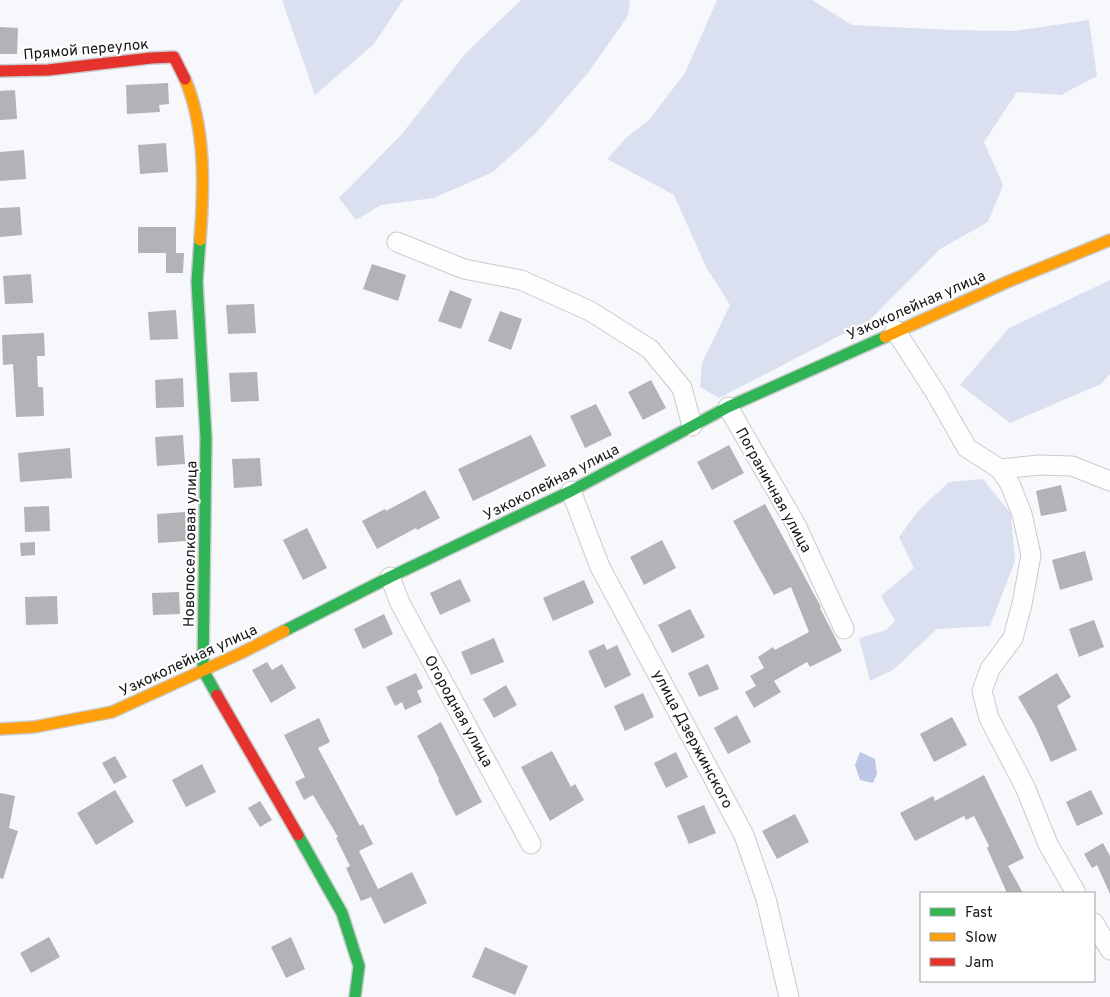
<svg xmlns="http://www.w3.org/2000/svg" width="1110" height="997" font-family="Overpass,sans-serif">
	<rect width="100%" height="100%" fill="#f7f8fb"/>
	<g fill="#dbe0f1">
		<polygon points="282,0 403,0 374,44 315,95"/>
		<polygon points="521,0 630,0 628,16 587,74 535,134 493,172 434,198 381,205 356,220 339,198 401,135 466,53"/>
		<polygon points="717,0 812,0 852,25 951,30 1014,31 1089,20 1097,76 1061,95 1017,92 984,142 1003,185 988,222 940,249 870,320 719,398 700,387 702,363 730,305 706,267 674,195 607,159 627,137 649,120 685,73"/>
		<polygon points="1110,280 1110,374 1101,384 1010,423 960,385 1009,328"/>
		<polygon points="983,479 1011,514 1015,561 990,626 937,629 893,670 870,681 859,638 886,630 895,621 881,596 914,568 899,537 918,511 949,482"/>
	</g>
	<polygon fill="#bec6e5" points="860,752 875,759 877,774 873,783 860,780 855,765"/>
	<g fill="#b2b3b6">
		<polygon points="0,27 18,28 17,54 0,54"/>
		<polygon points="168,83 169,104 159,105 160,112 127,114 126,85"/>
		<polygon points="15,90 17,119 0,120 0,91"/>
		<polygon points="166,143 168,172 140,174 138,145"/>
		<polygon points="24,150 26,179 0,181 0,152"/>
		<polygon points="20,207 22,235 0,237 0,208"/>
		<polygon points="138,227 176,227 176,253 184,253 183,273 166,273 166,253 138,253"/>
		<polygon points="372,264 406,275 398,301 363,289"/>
		<polygon points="31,274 33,303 5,304 3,276"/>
		<polygon points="450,290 472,299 461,329 438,321"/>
		<polygon points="254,304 256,333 228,334 226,305"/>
		<polygon points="176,310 178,339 150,340 148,312"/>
		<polygon points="500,311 522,319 511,350 488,341"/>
		<polygon points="44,333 45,356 37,356 38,387 43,387 44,416 16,417 13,364 3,365 2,335"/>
		<polygon points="257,372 259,401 231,402 229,373"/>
		<polygon points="183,378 184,407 156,408 155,380"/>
		<polygon points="651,380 666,408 643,420 628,392"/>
		<polygon points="596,404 612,435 585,448 570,416"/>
		<polygon points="183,435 185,464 157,466 155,437"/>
		<polygon points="531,435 546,466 473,501 458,469"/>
		<polygon points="729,445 744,473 712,490 697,462"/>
		<polygon points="70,448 72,478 20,482 18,453"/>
		<polygon points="260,458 262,486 234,488 232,459"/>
		<polygon points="1061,485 1067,511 1041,516 1036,491"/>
		<polygon points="425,490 440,518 417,530 416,528 377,549 362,521 385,509 386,511"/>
		<polygon points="765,504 821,607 820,608 842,651 810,667 807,662 774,681 781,692 754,708 745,692 756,686 750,676 764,668 758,657 773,647 775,650 809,632 791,587 774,595 733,521"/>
		<polygon points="49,506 50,531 25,532 24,507"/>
		<polygon points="185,512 186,541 158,543 157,514"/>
		<polygon points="307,528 327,568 303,580 283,540"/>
		<polygon points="662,540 676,568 644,585 630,557"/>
		<polygon points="35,542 35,555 21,556 20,543"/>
		<polygon points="1085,551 1093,580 1060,590 1052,560"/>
		<polygon points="460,579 471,601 440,615 430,593"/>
		<polygon points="584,580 594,603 553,621 543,598"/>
		<polygon points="179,592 180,614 153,615 152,593"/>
		<polygon points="57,596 58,624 26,625 25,597"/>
		<polygon points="690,609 705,637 672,653 658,625"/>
		<polygon points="384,614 393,634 363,649 354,629"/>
		<polygon points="1094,620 1104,647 1079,657 1069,629"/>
		<polygon points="494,638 504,662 471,675 461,652"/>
		<polygon points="604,644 607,650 617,645 631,675 605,688 588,651"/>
		<polygon points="267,662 272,670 282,664 296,688 271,703 252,670"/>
		<polygon points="708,664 719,689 699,697 688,673"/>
		<polygon points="416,673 423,688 417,691 422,702 405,710 402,702 395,706 386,687"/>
		<polygon points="1057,673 1071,697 1057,706 1077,750 1051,762 1035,726 1018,697"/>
		<polygon points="506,685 517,705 494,718 483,699"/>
		<polygon points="643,693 654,717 625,731 614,706"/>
		<polygon points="737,715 751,742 728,754 714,728"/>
		<polygon points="952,717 967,745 934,762 920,734"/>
		<polygon points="319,718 330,742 318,748 360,826 363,824 373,844 359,851 378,889 412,872 427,903 384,924 371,897 361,901 346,868 350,866 336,838 338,837 313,795 304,800 295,782 305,777 284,735"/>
		<polygon points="441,722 482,802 456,816 438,780 439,779 417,736"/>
		<polygon points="552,751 571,787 575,784 584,800 550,821 521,767"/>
		<polygon points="676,752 688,777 666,788 654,763"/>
		<polygon points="115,756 127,777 114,784 102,763"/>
		<polygon points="202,764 216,792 186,807 172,780"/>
		<polygon points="984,775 1024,858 1008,866 1023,893 1007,893 987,848 989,846 974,816 966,820 964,816 915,841 900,813 933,796 935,801"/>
		<polygon points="115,790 134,822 96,845 77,813"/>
		<polygon points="1091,790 1103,814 1077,826 1066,802"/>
		<polygon points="0,793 15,796 9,828 18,831 3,879 0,878"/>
		<polygon points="260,801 272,820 260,827 248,808"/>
		<polygon points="704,805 716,833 689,844 677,816"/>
		<polygon points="795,814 809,842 777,859 762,831"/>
		<polygon points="1103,843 1110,856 1110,894 1097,865 1092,868 1084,854"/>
		<polygon points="49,937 60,957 31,973 20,953"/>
		<polygon points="291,937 305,969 286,978 271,947"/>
		<polygon points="485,947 528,966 515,995 472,977"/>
	</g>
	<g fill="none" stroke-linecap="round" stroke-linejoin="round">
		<g stroke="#c9cacc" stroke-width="21">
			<g id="street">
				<polyline points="397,242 464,269 521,280 590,311 650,349 682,388 692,426"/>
				<polyline points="895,330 935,392 967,448 1000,469 1010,484 1022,514 1031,555 1022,604 1013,638 990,669 982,691 989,718 1025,787 1048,844 1076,893"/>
				<polyline points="728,407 796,525 844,629"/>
				<polyline points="1000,469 1040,465 1072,466 1110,481"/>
				<polyline points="571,491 600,567 744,835 766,899 789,997"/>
				<polyline points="390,577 400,603 531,844"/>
				<polyline points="1094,923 1110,950"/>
			</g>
		</g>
		<g stroke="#c9cacc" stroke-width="14">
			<g id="fast">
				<polyline points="200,240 197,282 206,438 203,670 217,695"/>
				<polyline points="284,631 390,577 571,491 728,407 885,337"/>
				<polyline points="298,835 342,913 359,966 355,997"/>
			</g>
		</g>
		<g stroke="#c9cacc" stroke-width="14">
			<g id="slow">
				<path d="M185 79C206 129 204 187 200 240"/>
				<polyline points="885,337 1007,282 1110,240"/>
				<polyline points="0,729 34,727 112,712 241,653 284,631"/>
			</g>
		</g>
		<g stroke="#c9cacc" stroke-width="14">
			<g id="jam">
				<polyline points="0,71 48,70 151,58 174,57 185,79"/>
				<polyline points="217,695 298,835"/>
			</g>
		</g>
		<use href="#street" stroke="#fefefe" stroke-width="19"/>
		<use href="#fast" stroke="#30b455" stroke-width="11"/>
		<use href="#slow" stroke="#ff9f0a" stroke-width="11"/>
		<use href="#jam" stroke="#e5322d" stroke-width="11"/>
	</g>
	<g text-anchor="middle" stroke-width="4" stroke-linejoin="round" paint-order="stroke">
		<g font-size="15" fill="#141516" stroke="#fff">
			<text transform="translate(86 49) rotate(-5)" y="5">Прямой переулок</text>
			<text transform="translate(916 305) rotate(-24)" y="5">Узкоколейная улица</text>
			<text transform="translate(551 482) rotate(-27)" y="5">Узкоколейная улица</text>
			<text transform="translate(774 490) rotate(61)" y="5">Пограничная улица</text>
			<text transform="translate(190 544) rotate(-89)" y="5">Новопоселковая улица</text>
			<text transform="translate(188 660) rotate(-25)" y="5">Узкоколейная улица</text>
			<text transform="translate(459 711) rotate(61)" y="5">Огородная улица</text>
			<text transform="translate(693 739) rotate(62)" y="5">улица Дзержинского</text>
		</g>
	</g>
	<rect x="920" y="892" width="175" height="90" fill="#ffffff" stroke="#a1a1a2"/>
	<rect x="930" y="908" width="25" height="8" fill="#30b455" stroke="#a1a1a2"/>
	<text x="965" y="917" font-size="15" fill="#141516">Fast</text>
	<rect x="930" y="933" width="25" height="8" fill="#ff9f0a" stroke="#a1a1a2"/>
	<text x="965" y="942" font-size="15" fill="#141516">Slow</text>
	<rect x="930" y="958" width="25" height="8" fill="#e5322d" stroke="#a1a1a2"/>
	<text x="965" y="967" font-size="15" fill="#141516">Jam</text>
</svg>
